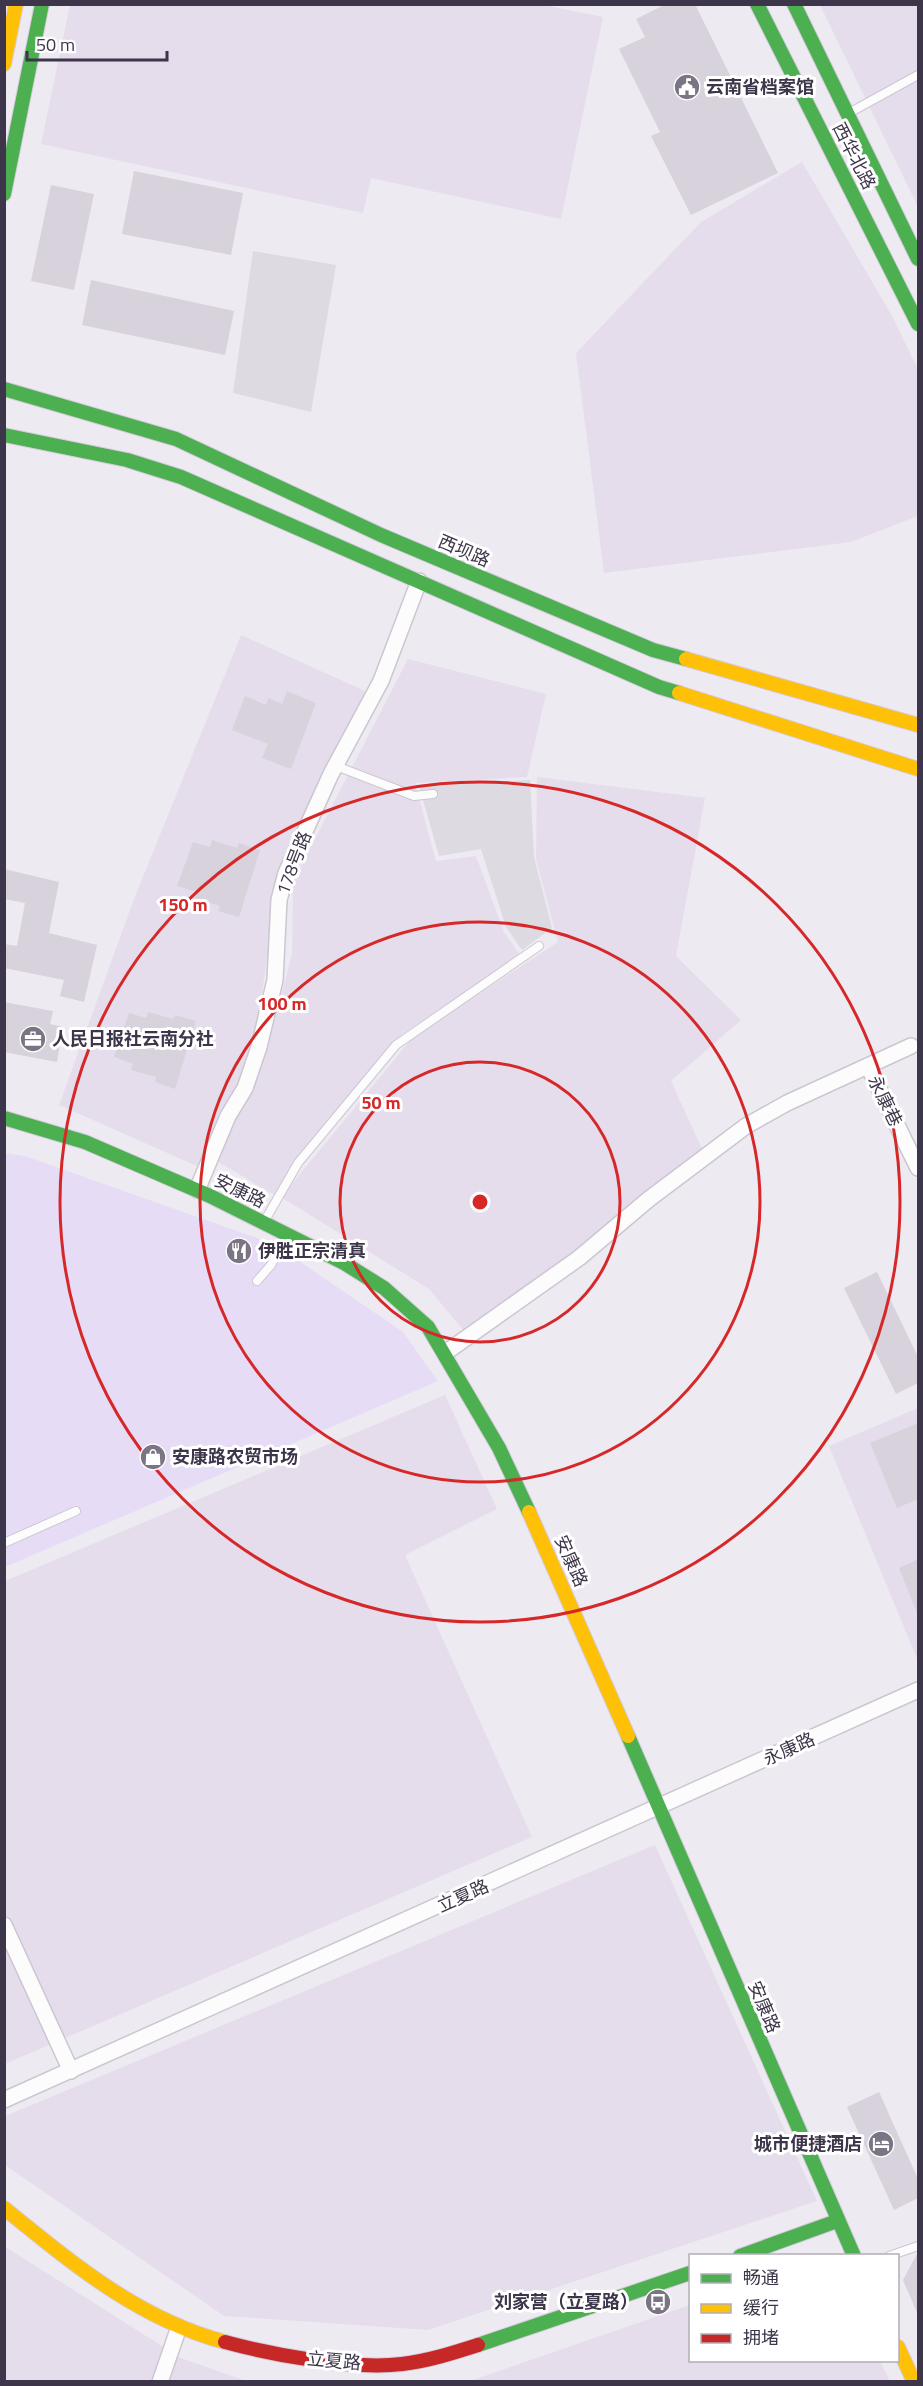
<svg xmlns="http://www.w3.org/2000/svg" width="923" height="2386" font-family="'Titillium Web','Noto Sans SC',sans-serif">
	<rect width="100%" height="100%" fill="#eeeaf2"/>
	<g fill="#e5ddec">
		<polygon points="543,5 603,17 561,219 371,178 363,213 41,144 70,5"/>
		<polygon points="820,5 918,5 918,207"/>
		<polygon points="802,162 891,314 918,369 918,516 851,542 604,573 576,353 701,222"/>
		<polygon points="241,635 365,691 280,873 254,1046 199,1167 59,1105 134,899"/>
		<polygon points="408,659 546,694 527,777 415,783 436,861 476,856 504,932 520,955 402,1034 299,1154 274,1195 215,1160 268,1045 292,954 293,881"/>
		<polygon points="537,777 705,798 676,956 741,1020 671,1081 703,1151 469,1337 429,1289 281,1197 413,1037 558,942 536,859"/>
		<polygon points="445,1395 497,1509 405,1555 532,1837 5,2064 5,1581"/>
		<polygon points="918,1408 918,1661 829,1446"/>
		<polygon points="655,1845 817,2201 428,2330 224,2316 5,2165 5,2116"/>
		<polygon points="4,2246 181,2358 246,2381 5,2381"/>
		<polygon points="690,2305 690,2360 880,2361 890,2381 470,2381"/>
	</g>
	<polygon fill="#e6dcf6" points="4,1153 25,1156 274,1244 403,1332 438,1381 5,1567"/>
	<g fill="#dddae1">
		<polygon points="253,251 336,265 311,412 233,393"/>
		<polygon points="530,780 534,857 552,928 522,950 506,927 481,849 439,856 419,786"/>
	</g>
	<g fill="#d7d2dc">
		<polygon points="666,4 695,4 778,173 691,215 651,136 660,132 619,49 645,37 636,19"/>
		<polygon points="134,171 243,193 231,255 122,234"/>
		<polygon points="51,185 94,194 74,290 31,281"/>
		<polygon points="91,280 234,311 225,355 82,325"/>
		<polygon points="287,691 316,703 291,769 262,758 268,744 232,730 245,696 266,705 268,698 282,704"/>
		<polygon points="212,840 237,848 239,843 260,850 239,917 218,911 220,906 195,898 197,892 177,886 193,842 210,847"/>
		<polygon points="4,869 59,882 49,933 97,945 84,1002 60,996 64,980 4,968 4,944 17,946 25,903 4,899"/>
		<polygon points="4,1002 53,1011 50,1024 63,1027 57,1062 4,1052"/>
		<polygon points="148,1012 173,1019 175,1015 196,1021 175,1089 155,1082 156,1077 131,1070 133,1064 114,1057 129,1013 146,1018"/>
		<polygon points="877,1272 918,1357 918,1383 896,1394 844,1288"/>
		<polygon points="918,1423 918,1499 897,1508 870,1443"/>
		<polygon points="918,1559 918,1615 899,1568"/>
		<polygon points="879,2092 918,2179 918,2198 894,2210 847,2107"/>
		<polygon points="918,2252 918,2315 903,2280"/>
	</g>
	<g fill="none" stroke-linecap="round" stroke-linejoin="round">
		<g stroke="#ccc6d1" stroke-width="10">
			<g id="lane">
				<polyline points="849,113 918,75"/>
				<polyline points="336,766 414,796 433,794"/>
				<polyline points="264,1222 298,1163 396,1045 539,946"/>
				<polyline points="257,1281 271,1265 287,1236"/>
				<polyline points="4,1543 76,1511"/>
				<polyline points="889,2256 918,2246"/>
			</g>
		</g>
		<g stroke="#ccc6d1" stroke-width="18">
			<g id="street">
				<polyline points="868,1066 918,1168"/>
				<polyline points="197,1190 228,1116 245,1088 259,1047 275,980 279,900 286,873 331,774 381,681 419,581"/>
				<polyline points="445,1353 579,1258 649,1199 746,1126 787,1103 911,1046"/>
				<polyline points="4,1925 71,2071"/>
				<polyline points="4,2100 918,1690"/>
				<polyline points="160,2382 179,2327"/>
			</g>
		</g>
		<g stroke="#d5cbde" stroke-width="16">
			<g id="fast">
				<polyline points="757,4 918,324"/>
				<polyline points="794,4 918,259"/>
				<polyline points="4,194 42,4"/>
				<polyline points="4,389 176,439 381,535 653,650 686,659"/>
				<polyline points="4,435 127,460 181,477 659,687 679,693"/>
				<polyline points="4,1118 85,1142 210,1196 344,1263 384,1288 428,1327 499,1448 529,1512"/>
				<polyline points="628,1736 854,2256"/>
				<polyline points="740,2256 837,2221"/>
				<polyline points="478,2345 690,2273"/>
			</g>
		</g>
		<g stroke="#d5cbde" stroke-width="16">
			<g id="slow">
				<polyline points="4,64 16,4"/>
				<polyline points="686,659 918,725"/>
				<polyline points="679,693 918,769"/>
				<polyline points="529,1512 628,1736"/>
				<path d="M4 2208C72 2263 138 2319 225 2342"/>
				<polyline points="898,2347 914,2382"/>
			</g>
		</g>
		<g stroke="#d5cbde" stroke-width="16">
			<path id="jam" d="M225 2342C273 2355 353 2370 402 2364 428 2361 453 2353 478 2345"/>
		</g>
		<use href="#lane" stroke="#fcfcfd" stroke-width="8"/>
		<use href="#street" stroke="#fcfcfd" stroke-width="15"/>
		<use href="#fast" stroke="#4caf50" stroke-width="14"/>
		<use href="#slow" stroke="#ffc107" stroke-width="14"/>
		<use href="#jam" stroke="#c62828" stroke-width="14"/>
	</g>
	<g fill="none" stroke="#d62828" stroke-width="3">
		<circle cx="480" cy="1202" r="140"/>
		<circle cx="480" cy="1202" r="280"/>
		<circle cx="480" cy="1202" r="420"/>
	</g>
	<defs>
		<g id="civic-disc" transform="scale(1.35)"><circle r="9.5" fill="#7b7484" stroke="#fff"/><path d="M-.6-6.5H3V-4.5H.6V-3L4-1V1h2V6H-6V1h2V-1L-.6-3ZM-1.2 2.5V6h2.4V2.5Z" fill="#fff"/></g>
		<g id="office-disc" transform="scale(1.35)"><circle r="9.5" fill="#7b7484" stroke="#fff"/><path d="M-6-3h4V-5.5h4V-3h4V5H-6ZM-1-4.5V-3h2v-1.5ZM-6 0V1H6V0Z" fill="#fff"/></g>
		<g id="restaurant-disc" transform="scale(1.35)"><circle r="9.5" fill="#7b7484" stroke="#fff"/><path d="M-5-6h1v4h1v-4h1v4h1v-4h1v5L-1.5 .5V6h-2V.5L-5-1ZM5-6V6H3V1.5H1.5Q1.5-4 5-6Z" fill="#fff"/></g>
		<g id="shop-disc" transform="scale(1.35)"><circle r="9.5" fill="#7b7484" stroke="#fff"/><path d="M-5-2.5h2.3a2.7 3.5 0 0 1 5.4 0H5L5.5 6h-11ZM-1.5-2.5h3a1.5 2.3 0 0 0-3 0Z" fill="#fff"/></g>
		<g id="hotel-disc" transform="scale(1.35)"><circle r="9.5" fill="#7b7484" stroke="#fff"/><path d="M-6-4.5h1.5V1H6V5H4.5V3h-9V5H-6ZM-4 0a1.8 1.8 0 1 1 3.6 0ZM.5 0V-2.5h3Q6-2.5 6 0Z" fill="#fff"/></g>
		<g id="bus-disc" transform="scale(1.35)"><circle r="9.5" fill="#7b7484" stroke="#fff"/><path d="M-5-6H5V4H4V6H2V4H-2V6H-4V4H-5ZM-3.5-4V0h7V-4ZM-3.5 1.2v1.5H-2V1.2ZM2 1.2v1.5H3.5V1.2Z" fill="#fff"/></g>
	</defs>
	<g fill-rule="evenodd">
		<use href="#civic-disc" x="687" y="87"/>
		<use href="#office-disc" x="33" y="1039"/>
		<use href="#restaurant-disc" x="239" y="1251"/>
		<use href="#shop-disc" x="153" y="1457"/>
		<use href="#hotel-disc" x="881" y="2144"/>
		<use href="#bus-disc" x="658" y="2302"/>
	</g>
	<g text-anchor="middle" stroke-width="6" stroke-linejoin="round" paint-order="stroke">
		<g font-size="18" font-weight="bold" fill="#3d3549" stroke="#fff" text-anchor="start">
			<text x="706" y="93">云南省档案馆</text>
			<text x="52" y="1045">人民日报社云南分社</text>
			<text x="258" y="1257">伊胜正宗清真</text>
			<text x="172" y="1463">安康路农贸市场</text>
			<text x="862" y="2150" text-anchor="end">城市便捷酒店</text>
			<text x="638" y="2308" text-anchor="end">刘家营（立夏路）</text>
		</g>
		<g font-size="18" fill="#3d3549" stroke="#fff">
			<text transform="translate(854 156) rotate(63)" y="6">西华北路</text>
			<text transform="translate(464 551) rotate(23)" y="6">西坝路</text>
			<text transform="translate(294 863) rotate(-69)" y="6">178号路</text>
			<text transform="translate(885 1101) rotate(64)" y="6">永康巷</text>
			<text transform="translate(240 1191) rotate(26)" y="6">安康路</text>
			<text transform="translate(571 1561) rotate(66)" y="6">安康路</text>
			<text transform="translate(789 1749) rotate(-24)" y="6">永康路</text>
			<text transform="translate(463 1896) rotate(-24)" y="6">立夏路</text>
			<text transform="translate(764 2007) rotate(67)" y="6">安康路</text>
			<text transform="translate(334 2361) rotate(5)" y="6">立夏路</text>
		</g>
	</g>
	<circle cx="480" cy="1202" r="9" fill="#d62828" stroke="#fff" stroke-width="3"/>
	<g font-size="18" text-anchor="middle" font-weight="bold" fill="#d62828" stroke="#fff" stroke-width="6" stroke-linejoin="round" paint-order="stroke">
		<text x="183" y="911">150 m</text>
		<text x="282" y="1010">100 m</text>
		<text x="381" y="1109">50 m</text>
	</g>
	<rect width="923" height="2386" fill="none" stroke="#3d3549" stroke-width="12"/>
	<rect x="689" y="2254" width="210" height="108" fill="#ffffff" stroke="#b1aeb6" stroke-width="1.5"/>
	<rect x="701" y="2274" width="30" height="9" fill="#4caf50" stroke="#b1aeb6" stroke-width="1.5"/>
	<text x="743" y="2284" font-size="18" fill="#3d3549">畅通</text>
	<rect x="701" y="2304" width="30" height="9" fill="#ffc107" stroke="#b1aeb6" stroke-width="1.5"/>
	<text x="743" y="2314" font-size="18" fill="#3d3549">缓行</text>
	<rect x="701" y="2334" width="30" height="9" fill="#c62828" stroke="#b1aeb6" stroke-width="1.5"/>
	<text x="743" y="2344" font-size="18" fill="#3d3549">拥堵</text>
	<path d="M27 51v9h140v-9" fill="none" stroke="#3d3549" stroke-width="3"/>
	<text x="36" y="51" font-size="18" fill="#3d3549" stroke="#ffffff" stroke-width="4.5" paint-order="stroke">50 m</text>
</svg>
